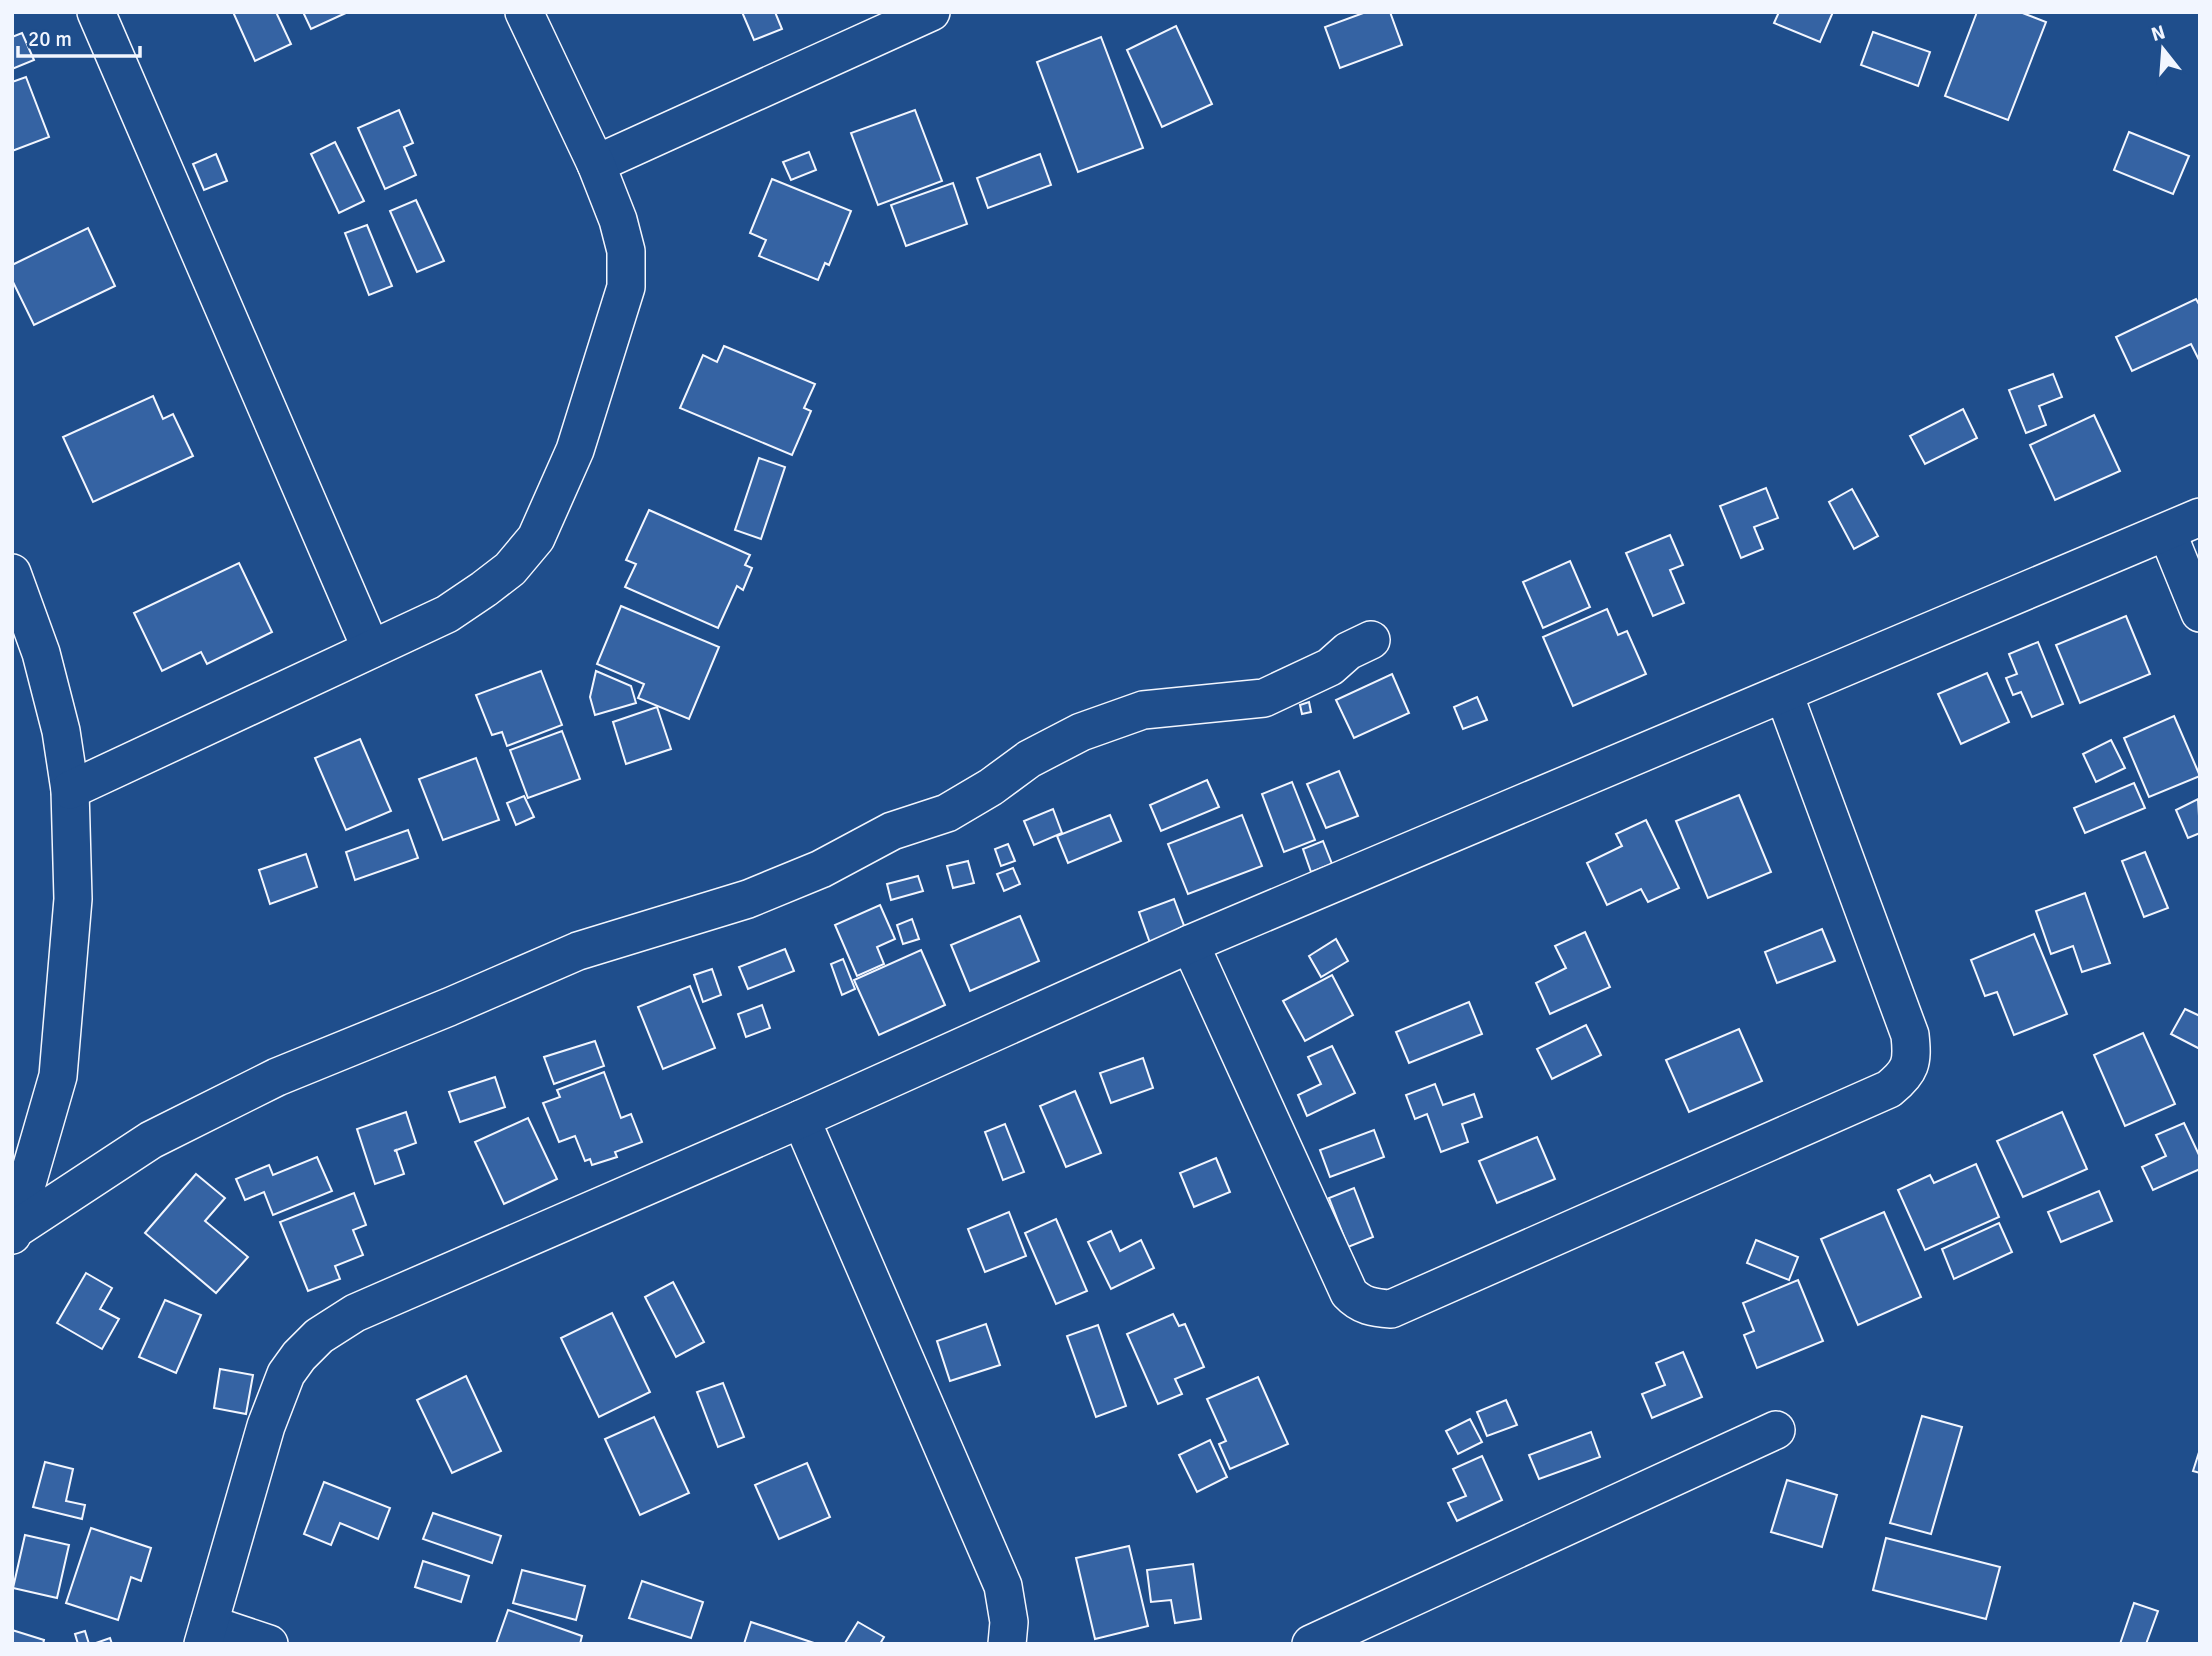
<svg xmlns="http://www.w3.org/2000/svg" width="2212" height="1656" font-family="Signika,sans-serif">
	<rect width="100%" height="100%" fill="#1f4e8c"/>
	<g fill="#3563a3" stroke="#f2f6ff" stroke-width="2">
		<polygon points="233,12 276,12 291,44 255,61"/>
		<polygon points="303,12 348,12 311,29"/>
		<polygon points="742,12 775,12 782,29 754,40"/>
		<polygon points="1366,12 1390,12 1402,45 1340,68 1325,27"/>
		<polygon points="1779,12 1833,12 1820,42 1774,23"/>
		<polygon points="1977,12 2020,12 2046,22 2008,120 1945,96"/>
		<polygon points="1176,26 1212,104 1162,127 1127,50"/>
		<polygon points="1873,32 1930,52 1918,86 1861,65"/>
		<polygon points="22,33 34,60 12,69 12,37"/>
		<polygon points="1101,37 1143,148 1078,172 1037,62"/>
		<polygon points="26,77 49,137 12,151 12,82"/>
		<polygon points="399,110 413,143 404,147 416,175 385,189 358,128"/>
		<polygon points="915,110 942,181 878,205 851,133"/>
		<polygon points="2129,132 2189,156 2173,194 2114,170"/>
		<polygon points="335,142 364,201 339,213 311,154"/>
		<polygon points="809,152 816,170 791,180 783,162"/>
		<polygon points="216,154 227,181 204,190 193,164"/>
		<polygon points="1040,154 1051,185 988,208 977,178"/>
		<polygon points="772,179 851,211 829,265 825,263 818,280 759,256 766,240 750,233"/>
		<polygon points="953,183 967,224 906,246 891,205"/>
		<polygon points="416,200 444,261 417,272 390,211"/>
		<polygon points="367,225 392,286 369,295 345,233"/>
		<polygon points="88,228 115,286 34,325 12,280 12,265"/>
		<polygon points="2196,299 2200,306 2200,362 2191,344 2132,371 2116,337"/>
		<polygon points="724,346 815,384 804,408 811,411 792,455 680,408 703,355 717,362"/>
		<polygon points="2053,374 2062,397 2039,406 2046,425 2026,433 2009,390"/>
		<polygon points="153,396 163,419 173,414 193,456 93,502 63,437"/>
		<polygon points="1963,409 1977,438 1925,464 1910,436"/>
		<polygon points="2094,415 2120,471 2055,500 2030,445"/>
		<polygon points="759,458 785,467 761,539 735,530"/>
		<polygon points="1766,488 1778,518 1754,527 1763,549 1741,558 1720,506"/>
		<polygon points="1852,489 1878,536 1854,549 1829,502"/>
		<polygon points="649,510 750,555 745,565 752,568 743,590 737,586 718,628 625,587 636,564 626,560"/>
		<polygon points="1670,535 1683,565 1670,570 1684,603 1653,616 1626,553"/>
		<polygon points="1570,561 1590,607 1543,628 1523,582"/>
		<polygon points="239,563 272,632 207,664 201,652 162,671 134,613"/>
		<polygon points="621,606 719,647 689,719 638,698 644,684 597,664"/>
		<polygon points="1607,609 1618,635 1627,631 1646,674 1573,706 1543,637"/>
		<polygon points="2126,616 2150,674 2080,703 2056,645"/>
		<polygon points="2038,642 2063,704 2032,717 2021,692 2013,695 2006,678 2017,674 2009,654"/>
		<polygon points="541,671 562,725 507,746 502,732 492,735 476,695"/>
		<polygon points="596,671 631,686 636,703 595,715 590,697"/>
		<polygon points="1987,673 2009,722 1961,744 1938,694"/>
		<polygon points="1392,674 1409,713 1354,738 1336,700"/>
		<polygon points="1477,697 1487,720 1463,729 1454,707"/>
		<polygon points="1309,702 1311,712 1302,714 1300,705"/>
		<polygon points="657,707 671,749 626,764 613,722"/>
		<polygon points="2174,716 2200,776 2149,797 2124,738"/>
		<polygon points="562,731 580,779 528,798 510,750"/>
		<polygon points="360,739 391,811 346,830 315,758"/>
		<polygon points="2111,740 2125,768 2096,782 2083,754"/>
		<polygon points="476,758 499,820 443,840 419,779"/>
		<polygon points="1339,771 1358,816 1326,828 1307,784"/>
		<polygon points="1207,780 1219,807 1161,831 1150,805"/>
		<polygon points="1292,782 1315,840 1284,852 1262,794"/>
		<polygon points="2134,783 2145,808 2085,833 2074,808"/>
		<polygon points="1739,795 1771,872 1708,898 1676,821"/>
		<polygon points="524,796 534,817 516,825 507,803"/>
		<polygon points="2198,799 2200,833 2188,838 2176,810"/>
		<polygon points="1053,809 1062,833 1034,845 1024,821"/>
		<polygon points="1110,815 1121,841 1068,863 1057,836"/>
		<polygon points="1242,815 1262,866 1188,894 1168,844"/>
		<polygon points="1646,820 1679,888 1648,902 1641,889 1607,905 1587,863 1622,846 1616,834"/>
		<polygon points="408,830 418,858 355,880 346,852"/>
		<polygon points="1323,841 1332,864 1311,872 1303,849"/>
		<polygon points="1008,844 1015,861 1001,866 995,849"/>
		<polygon points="2145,852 2168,908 2144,917 2122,861"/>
		<polygon points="306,854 317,887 270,904 259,870"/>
		<polygon points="968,861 974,883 953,888 947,866"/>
		<polygon points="1013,868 1020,884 1004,891 997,874"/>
		<polygon points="918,876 923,891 891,900 887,884"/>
		<polygon points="2085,893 2110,963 2082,972 2073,946 2051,954 2036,911"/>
		<polygon points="1174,899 1186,931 1150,943 1139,912"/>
		<polygon points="880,905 895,939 877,947 884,964 857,976 835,925"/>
		<polygon points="1020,916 1039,961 970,991 951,945"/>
		<polygon points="912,919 919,939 903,944 897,925"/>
		<polygon points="1822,929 1835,961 1777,983 1765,952"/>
		<polygon points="1585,932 1610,987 1550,1014 1536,983 1566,968 1555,946"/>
		<polygon points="2034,934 2067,1014 2014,1035 1997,992 1985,996 1971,960"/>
		<polygon points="1336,939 1348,961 1321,977 1309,956"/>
		<polygon points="785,949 794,971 748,989 739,967"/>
		<polygon points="921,950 945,1005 879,1035 854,980"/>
		<polygon points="843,959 855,989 842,995 831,964"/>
		<polygon points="712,969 721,995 703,1002 694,975"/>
		<polygon points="1332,975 1353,1015 1305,1041 1283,1001"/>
		<polygon points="690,986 715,1048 663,1069 638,1007"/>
		<polygon points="1469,1002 1482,1034 1409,1063 1396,1032"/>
		<polygon points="762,1005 770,1028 746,1037 738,1014"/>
		<polygon points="2185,1009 2200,1016 2200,1049 2171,1034"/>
		<polygon points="1586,1025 1601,1055 1552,1079 1537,1049"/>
		<polygon points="1739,1029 1762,1081 1689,1112 1666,1060"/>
		<polygon points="2143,1033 2175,1104 2125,1126 2094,1055"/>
		<polygon points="595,1041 604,1066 554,1084 544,1057"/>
		<polygon points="1332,1046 1355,1093 1307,1116 1298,1095 1321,1084 1308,1057"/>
		<polygon points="1143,1058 1153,1088 1111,1103 1100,1073"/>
		<polygon points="604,1072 621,1118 631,1114 642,1142 615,1152 617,1157 592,1165 590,1159 585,1161 575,1136 559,1142 543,1103 560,1097 557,1090"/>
		<polygon points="495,1077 505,1107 460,1122 449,1092"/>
		<polygon points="1435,1084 1443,1105 1474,1094 1482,1117 1462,1124 1468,1142 1441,1152 1427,1114 1415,1119 1406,1095"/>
		<polygon points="1075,1091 1101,1153 1066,1167 1040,1106"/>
		<polygon points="406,1112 416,1143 394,1151 396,1150 404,1174 375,1184 357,1129"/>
		<polygon points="2062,1112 2087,1169 2023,1197 1997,1141"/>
		<polygon points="528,1118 557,1179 504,1204 475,1142"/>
		<polygon points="2184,1123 2200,1157 2200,1169 2153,1190 2142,1167 2166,1156 2156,1135"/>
		<polygon points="1005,1124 1024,1172 1003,1180 985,1132"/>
		<polygon points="1374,1130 1384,1157 1330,1177 1320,1150"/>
		<polygon points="1537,1137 1555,1179 1497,1203 1479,1161"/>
		<polygon points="317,1157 332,1191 273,1215 264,1192 245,1200 236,1179 269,1165 273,1175"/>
		<polygon points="1216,1158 1230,1192 1194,1207 1180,1173"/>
		<polygon points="1976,1164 1999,1217 1925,1250 1898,1190 1930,1175 1934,1183"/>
		<polygon points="196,1174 225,1198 205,1221 248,1257 216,1293 145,1233"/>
		<polygon points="1354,1188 1373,1237 1348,1247 1329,1198"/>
		<polygon points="2099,1191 2112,1221 2061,1242 2048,1212"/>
		<polygon points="354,1193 366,1225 353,1230 363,1255 335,1266 340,1279 308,1291 280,1222"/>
		<polygon points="1009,1212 1026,1256 985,1272 968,1229"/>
		<polygon points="1884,1212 1921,1297 1858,1325 1821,1239"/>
		<polygon points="1056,1219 1087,1291 1056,1304 1025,1233"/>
		<polygon points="1999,1223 2012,1252 1954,1279 1942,1249"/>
		<polygon points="1111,1231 1120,1251 1141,1240 1154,1268 1111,1289 1088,1242"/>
		<polygon points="1756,1240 1798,1257 1789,1280 1747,1263"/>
		<polygon points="86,1273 112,1288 100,1309 119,1319 102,1349 57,1323"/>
		<polygon points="1798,1280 1823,1341 1757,1368 1744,1335 1754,1331 1743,1303"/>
		<polygon points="673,1282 704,1342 676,1357 645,1297"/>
		<polygon points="165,1300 201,1315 176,1373 139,1357"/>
		<polygon points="612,1313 650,1392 599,1417 561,1338"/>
		<polygon points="1173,1314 1179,1326 1185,1324 1204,1367 1175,1379 1182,1394 1158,1404 1127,1334"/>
		<polygon points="986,1324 1000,1365 950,1381 937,1341"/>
		<polygon points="1098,1325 1126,1406 1096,1417 1067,1336"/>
		<polygon points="1683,1352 1702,1397 1652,1418 1642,1394 1665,1385 1656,1363"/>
		<polygon points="220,1369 253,1375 246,1414 214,1408"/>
		<polygon points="466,1376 501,1451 452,1473 417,1400"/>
		<polygon points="1258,1377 1288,1444 1230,1469 1219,1444 1226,1441 1207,1399"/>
		<polygon points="723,1383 744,1437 718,1447 697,1392"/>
		<polygon points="1506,1400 1517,1425 1487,1436 1477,1412"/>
		<polygon points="1922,1416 1962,1427 1931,1534 1890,1523"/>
		<polygon points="654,1417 689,1493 640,1515 605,1439"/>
		<polygon points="1470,1419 1482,1442 1458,1454 1446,1431"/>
		<polygon points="1591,1432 1600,1457 1539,1479 1529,1455"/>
		<polygon points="1210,1440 1227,1477 1197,1492 1179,1455"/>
		<polygon points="2200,1449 2200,1473 2193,1471"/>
		<polygon points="1482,1456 1502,1500 1457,1521 1448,1503 1466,1496 1453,1469"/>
		<polygon points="45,1462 73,1469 66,1501 85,1505 82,1519 33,1507"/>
		<polygon points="807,1463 830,1517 779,1539 755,1485"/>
		<polygon points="1787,1480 1837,1495 1822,1547 1771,1532"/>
		<polygon points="324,1482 390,1508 378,1539 340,1523 331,1545 304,1534"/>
		<polygon points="433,1513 501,1536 492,1563 423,1539"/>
		<polygon points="91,1528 151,1548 141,1581 131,1577 118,1620 66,1603"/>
		<polygon points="25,1535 69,1545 57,1598 13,1588"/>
		<polygon points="1886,1538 2000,1567 1986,1619 1873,1590"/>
		<polygon points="1129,1546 1148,1626 1095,1639 1076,1558"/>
		<polygon points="423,1561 469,1576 461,1602 415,1587"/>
		<polygon points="1193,1564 1201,1619 1175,1623 1171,1600 1151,1602 1147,1570"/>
		<polygon points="522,1570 585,1586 576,1620 513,1603"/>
		<polygon points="642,1581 703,1602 691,1638 629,1618"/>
		<polygon points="2134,1603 2158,1611 2146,1644 2120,1644"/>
		<polygon points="508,1610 582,1636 580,1644 496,1644"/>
		<polygon points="751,1622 814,1643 744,1644"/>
		<polygon points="858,1622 884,1637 880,1644 845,1643"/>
		<polygon points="12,1630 44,1640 43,1644 12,1644"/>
		<polygon points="85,1631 89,1644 78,1644 75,1634"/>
		<polygon points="110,1638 112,1644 97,1644 96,1643"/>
	</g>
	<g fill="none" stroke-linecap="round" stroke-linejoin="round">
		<g stroke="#f2f6ff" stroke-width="40">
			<g id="minor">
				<polyline points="96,12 371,649"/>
				<polyline points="596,164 931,12"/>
				<polyline points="2167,532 2200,613"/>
				<polyline points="12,573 41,653 61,731 70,790 73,899 58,1076 12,1235"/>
				<polyline points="70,790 447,614 484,589 510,569 536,538 575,450 626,287 626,251 618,220 596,164 524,12"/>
				<path d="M1190 944 1349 1293C1361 1306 1374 1308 1391 1309L1889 1089C1911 1071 1913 1063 1910 1035L1784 694"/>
				<polyline points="801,1119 1003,1586 1009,1622 1007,1644"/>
				<polyline points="14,1230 151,1140 277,1077 449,1007 578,951 748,899 821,869 892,831 947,813 991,787 1029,759 1081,732 1143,710 1264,698 1330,667 1348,651 1371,640"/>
				<polyline points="209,1624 269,1644"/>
				<polyline points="203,1644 266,1426 286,1374 299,1356 319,1336 355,1313 801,1119 1190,944 2200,517"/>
				<polyline points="1311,1644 1776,1430"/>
			</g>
		</g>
		<use href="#minor" stroke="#1f4e8c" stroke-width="37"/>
	</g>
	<rect width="2212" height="1656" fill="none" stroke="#f2f6ff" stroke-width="28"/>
	<g transform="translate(2163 49) rotate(343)" stroke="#1f4e8c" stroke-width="5" paint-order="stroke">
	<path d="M0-5L12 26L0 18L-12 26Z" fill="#f2f6ff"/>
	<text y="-10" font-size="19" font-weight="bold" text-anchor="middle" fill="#f2f6ff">N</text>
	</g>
	<path d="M18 46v10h122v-10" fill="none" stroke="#f2f6ff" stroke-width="3.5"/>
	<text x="28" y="46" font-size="21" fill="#f2f6ff" stroke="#1f4e8c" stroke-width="5" paint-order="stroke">20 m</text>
</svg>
